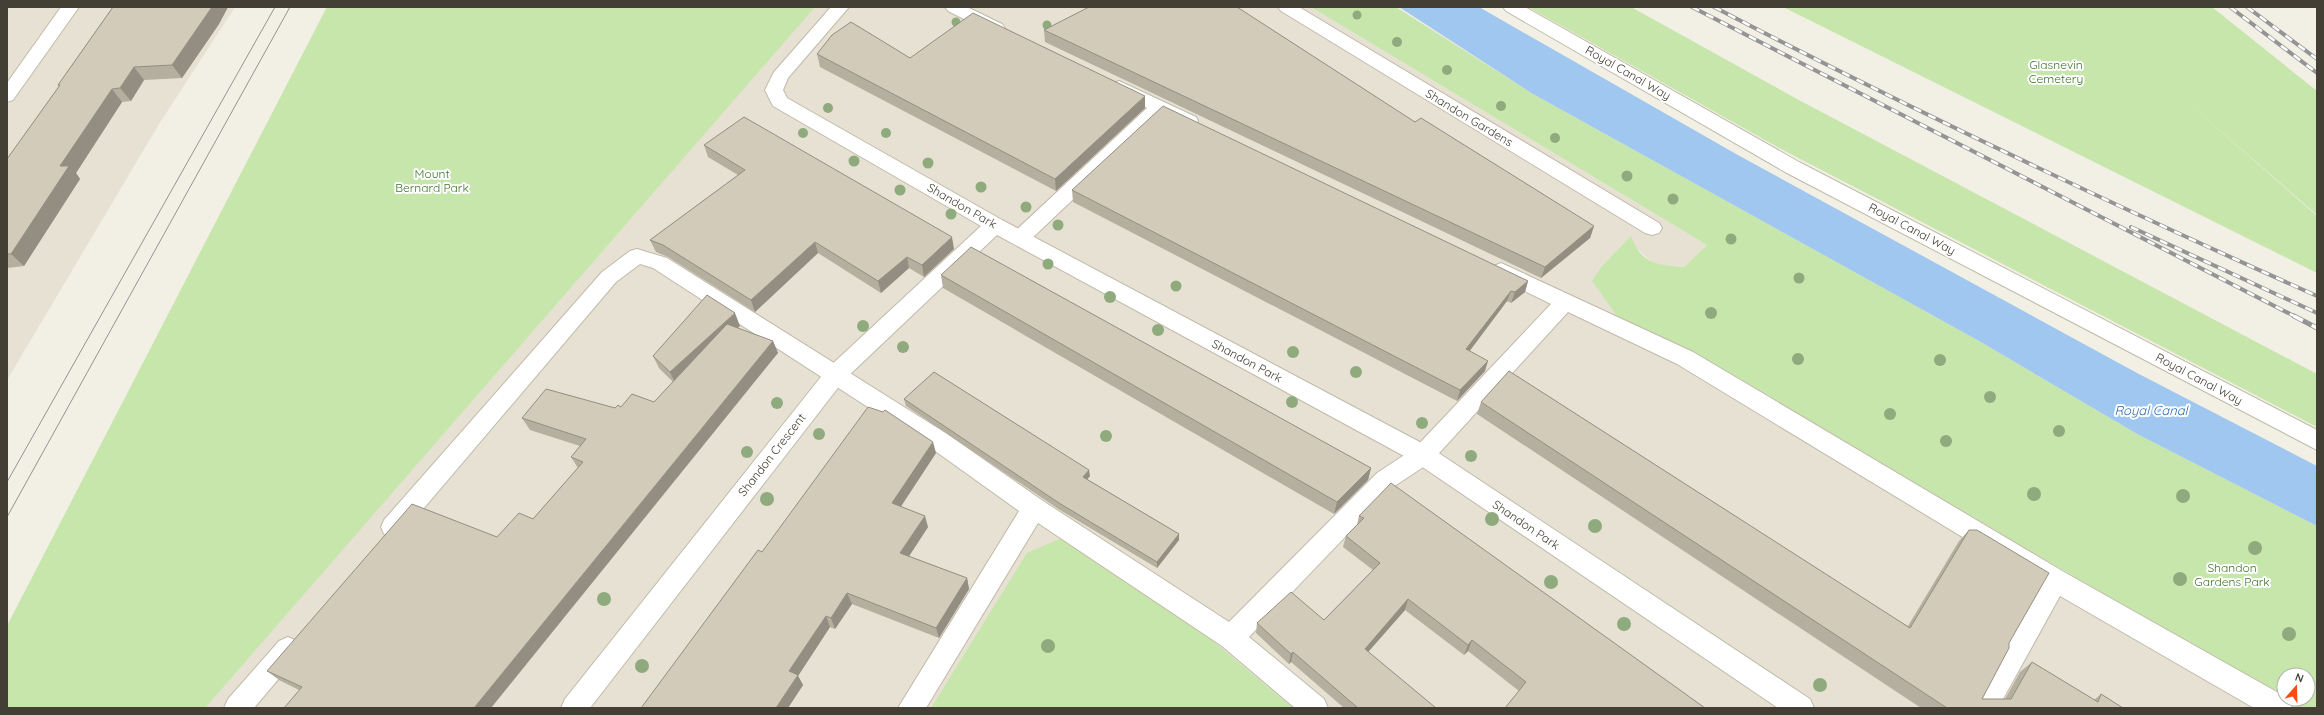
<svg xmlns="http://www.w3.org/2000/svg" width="2324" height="715" font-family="Quicksand,sans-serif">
	<rect width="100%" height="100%" fill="#f2efe4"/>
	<g fill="#e6e1d2">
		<polygon points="7,7 235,7 159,124 7,380"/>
		<polygon points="327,7 1311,7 1707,245 1684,267 1654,264 1635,247 1631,236 1602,266 1705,359 2297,708 7,708 7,626"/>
	</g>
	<g fill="#c6e6ac" fill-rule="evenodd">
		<polygon points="327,7 815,7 205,708 7,708 7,626"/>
		<path d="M1311 7H1396L1533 94 1979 341 2139 435 2317 526V708H2297L1705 359 1617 316 1592 281 1602 266 1631 236C1641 264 1657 265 1684 267L1707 245ZM2284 675H2308V699H2284Z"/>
		<polygon points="1528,7 1631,7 1797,99 2317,374 2317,427 1781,149"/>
		<polygon points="1783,7 2212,7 2317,91 2317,215 2177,93 2317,216 2317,273"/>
		<polygon points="1064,537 1202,632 1293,708 931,708 1027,553"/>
	</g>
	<polygon fill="#a0c7ef" points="1399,7 1479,7 1736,154 2137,373 2317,466 2317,526 2139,435 1979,341 1533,94"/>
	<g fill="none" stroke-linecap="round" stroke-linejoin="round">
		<g stroke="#c0baa9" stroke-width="2">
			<g id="lane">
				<polygon points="945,7 967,7 1002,24 1005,28 1002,32 990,32 948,11"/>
				<polygon points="1503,7 1525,7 1799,162 2317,430 2317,450 1785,172 1506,11"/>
				<polygon points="1119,81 1196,117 1198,121 1196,125 1189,127 1182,125 1162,115 1027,243 1020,245 1013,243 1010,238 1013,233 1147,108 1113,91 1110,87 1113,83"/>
				<polygon points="637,249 667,258 947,434 1043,501 1229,622 1377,473 1415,448 1551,304 1494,276 1491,271 1494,266 1501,263 1693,352 2064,572 2284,696 2284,699 2288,699 2292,708 2254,708 2060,596 1998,708 1971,708 2040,584 1677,364 1568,312 1431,462 1393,487 1249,637 1324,699 1328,708 1295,708 1222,646 1038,523 926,708 898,708 1019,511 931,448 653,268 640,264 616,282 402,534 393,537 384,534 381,527 384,520 602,272 630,251"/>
				<polygon points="288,637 297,641 301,649 297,657 254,708 224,708 228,699 279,641"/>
			</g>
		</g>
		<g stroke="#c0baa9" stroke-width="2">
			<g id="street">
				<polygon points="61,7 79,7 13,100 7,102 7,83"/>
				<polygon points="831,7 849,7 788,78 783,90 787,98 1002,220 1431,448 1810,699 1814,708 1778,708 1415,462 997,235 844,380 590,708 561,708 565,699 828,368 981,226 773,106 765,90 774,72"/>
				<polygon points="1278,7 1299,7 1659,223 1662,228 1659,233 1652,235 1645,233 1281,11"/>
			</g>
		</g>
		<use href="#lane" fill="#fff" fill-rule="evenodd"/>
		<use href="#street" fill="#fff" fill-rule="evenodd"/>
		<g stroke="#949494" stroke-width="1">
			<polyline points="7,482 275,7"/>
			<polyline points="7,517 290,7"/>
		</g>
		<g stroke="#949494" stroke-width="4">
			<g id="rail-far1">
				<polyline points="1692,7 2296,317"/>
				<path d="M1714 7C1912 110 2113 205 2317 296"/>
				<polyline points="2230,7 2317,73"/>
				<polyline points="2247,7 2317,59"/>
				<polyline points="2131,227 2317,313"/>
			</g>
		</g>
		<g stroke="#949494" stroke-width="5">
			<polyline id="rail" points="2294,316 2317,328"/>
		</g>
		<use href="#rail-far1" stroke="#fff" stroke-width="2.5" stroke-dasharray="8" stroke-linecap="butt"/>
		<use href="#rail" stroke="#fff" stroke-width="3.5" stroke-dasharray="10" stroke-linecap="butt"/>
	</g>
	<g fill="#8fab7d">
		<circle cx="1357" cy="15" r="4.5"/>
		<circle cx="956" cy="22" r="4.5"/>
		<circle cx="1047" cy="25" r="4.5"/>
		<circle cx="1397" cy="42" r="5"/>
		<circle cx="1447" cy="70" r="5"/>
		<circle cx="1501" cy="106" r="5"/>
		<circle cx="828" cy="108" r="5"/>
		<circle cx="803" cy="133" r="5"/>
		<circle cx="886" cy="133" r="5"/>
		<circle cx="1555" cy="138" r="5"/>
		<circle cx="854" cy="161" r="5.5"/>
		<circle cx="928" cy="163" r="5.5"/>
		<circle cx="1627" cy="176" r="5.5"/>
		<circle cx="981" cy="187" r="5.5"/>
		<circle cx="900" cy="190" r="5.5"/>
		<circle cx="1673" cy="199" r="5.5"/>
		<circle cx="1026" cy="207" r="5.5"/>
		<circle cx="951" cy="214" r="5.5"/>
		<circle cx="1058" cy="225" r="5.5"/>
		<circle cx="1731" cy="239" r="5.5"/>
		<circle cx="1048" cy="264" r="5.5"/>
		<circle cx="1799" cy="278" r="5.5"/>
		<circle cx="1176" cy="286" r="5.5"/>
		<circle cx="1110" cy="297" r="6"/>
		<circle cx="1711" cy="313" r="6"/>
		<circle cx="863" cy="326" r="6"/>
		<circle cx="1158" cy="330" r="6"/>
		<circle cx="903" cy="347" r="6"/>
		<circle cx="1293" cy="352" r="6"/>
		<circle cx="1798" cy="359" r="6"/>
		<circle cx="1940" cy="360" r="6"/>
		<circle cx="1356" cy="372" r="6"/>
		<circle cx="1990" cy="397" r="6"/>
		<circle cx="1292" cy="402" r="6"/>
		<circle cx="777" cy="403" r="6"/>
		<circle cx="1890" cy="414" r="6"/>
		<circle cx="1422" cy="423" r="6"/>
		<circle cx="2059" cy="431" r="6"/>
		<circle cx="819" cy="434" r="6"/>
		<circle cx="1106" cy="436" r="6"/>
		<circle cx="1946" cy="441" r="6"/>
		<circle cx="747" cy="452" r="6"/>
		<circle cx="1471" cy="456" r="6"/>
		<circle cx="2034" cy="494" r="7"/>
		<circle cx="2183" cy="496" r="7"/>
		<circle cx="767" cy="499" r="7"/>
		<circle cx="1492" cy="519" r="7"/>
		<circle cx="1595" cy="526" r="7"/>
		<circle cx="2255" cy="548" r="7"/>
		<circle cx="2180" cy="579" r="7"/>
		<circle cx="1551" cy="582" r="7"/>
		<circle cx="604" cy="599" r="7"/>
		<circle cx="1624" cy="624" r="7"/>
		<circle cx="2289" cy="634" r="7"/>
		<circle cx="1048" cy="646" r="7"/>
		<circle cx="642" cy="666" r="7"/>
		<circle cx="1820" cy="685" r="7"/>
	</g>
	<g fill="#b5af9f">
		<polygon points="113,7 228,7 219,24 182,78 144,80 131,101 122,102 76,173 80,179 24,266 7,268 7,159 59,87 58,85"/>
		<polygon points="1044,30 1415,122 1594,226 1590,238 1541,278 1045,42"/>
		<polygon points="817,54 910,58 1145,108 1056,191 820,67"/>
		<polygon points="704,145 954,249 924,277 909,268 881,293 818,253 755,312 668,257 656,252 650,240 738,175 708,157"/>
		<polygon points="1072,190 1528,281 1525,292 1511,303 1507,301 1469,351 1485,371 1457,401 1073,202"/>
		<polygon points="941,275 1371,468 1368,480 1334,514 943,288"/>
		<polygon points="740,326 737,328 773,341 778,353 299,690 279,680 267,671 497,537 533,519 578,468 571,457 580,446 530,430 522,418 615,408 621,407 654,402 673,382 659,368 653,356"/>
		<polygon points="904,399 1090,476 1087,479 1179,534 1179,540 1157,568 1060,510 906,406"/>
		<polygon points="1481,402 1908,626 1959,541 1969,530 2009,643 1982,699 2005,699 2020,672 2032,662 2094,700 2101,694 2123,708 1921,708 1477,414"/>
		<polygon points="936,453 901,506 928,527 909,556 967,578 969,589 939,638 852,604 835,629 830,627 798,676 803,685 788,708 762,552"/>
		<polygon points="1359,516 1705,708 1519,691 1468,651 1464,655 1405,610 1368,652 1436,708 1344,708 1291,662 1289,664 1256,633 1257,623 1324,620 1373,570 1343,547 1346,536 1357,525"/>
	</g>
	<g fill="#948e82">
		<polygon points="212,7 228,7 219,24 182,78 172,65"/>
		<polygon points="134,67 144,80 131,101 120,88"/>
		<polygon points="112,89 122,102 76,173 80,179 24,266 11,254 60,166"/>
		<polygon points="1145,96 1145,108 1056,191 1055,179"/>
		<polygon points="1594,226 1590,238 1541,278 1545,267"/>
		<polygon points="952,237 954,249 924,277 922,265"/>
		<polygon points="815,242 818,253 755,312 751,300"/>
		<polygon points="907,257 909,268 881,293 878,281"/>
		<polygon points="1528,281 1525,292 1511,303 1515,292"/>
		<polygon points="1511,291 1507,301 1463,360 1466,349"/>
		<polygon points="735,313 740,326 676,385 670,372"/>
		<polygon points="773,341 778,353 491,708 474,708"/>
		<polygon points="1488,361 1485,371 1457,401 1460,390"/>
		<polygon points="933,442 936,453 896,514 892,503"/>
		<polygon points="1371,468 1368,480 1334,514 1337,502"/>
		<polygon points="1089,470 1090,476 1084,483 1083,477"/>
		<polygon points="925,516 928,527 904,564 900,553"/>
		<polygon points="1179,534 1179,540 1157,568 1157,562"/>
		<polygon points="967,578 969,589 939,638 936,628"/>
		<polygon points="847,593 852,604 835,629 831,618"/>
		<polygon points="1408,599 1405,610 1362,659 1365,649"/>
		<polygon points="826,616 830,627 798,676 803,685 788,708 776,708 789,671"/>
		<polygon points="1472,640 1468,651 1464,655 1468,645"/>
		<polygon points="1293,652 1291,662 1289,664 1291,654"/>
	</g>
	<g fill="#d3cbb9" stroke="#948e82">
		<polygon points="113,7 212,7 172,65 134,67 120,88 112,89 60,166 69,166 11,254 7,254 7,159 60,85 58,85"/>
		<polygon points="1089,7 1237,7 1415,122 1421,118 1594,226 1545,267 1044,30"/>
		<polygon points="973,13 1145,96 1055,179 817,54 832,35 851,22 910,58"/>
		<polygon points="1163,106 1528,281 1515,292 1511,291 1466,349 1488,361 1460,390 1072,190"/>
		<polygon points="744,117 952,237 922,265 907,257 878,281 815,242 751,300 663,245 650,240 745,170 704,145"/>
		<polygon points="971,247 1371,468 1337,502 941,275"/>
		<polygon points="707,295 735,313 670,372 653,356"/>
		<polygon points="727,324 773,341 474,708 284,708 302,687 267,671 412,504 497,537 519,513 533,519 583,462 571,457 586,439 522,418 546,389 615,408 618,405 621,407 632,394 654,402"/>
		<polygon points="1509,371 1910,628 1969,530 1977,530 2049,573 2009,643 2009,648 1982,699 2011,699 2032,662 2098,702 2101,694 2123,708 1947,708 1481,402"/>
		<polygon points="934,372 1089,470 1083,477 1179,534 1157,562 1059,503 904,399"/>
		<polygon points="868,407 883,412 885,410 933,442 892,503 925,516 900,553 967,578 936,628 847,593 831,618 826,616 789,671 798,675 776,708 641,708 758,550 762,552"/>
		<polygon points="1391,483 1705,708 1505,708 1526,682 1472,640 1468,645 1408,599 1365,649 1436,708 1358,708 1293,652 1291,654 1257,623 1291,592 1324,620 1380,563 1346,536 1364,518 1359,516"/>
	</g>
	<g text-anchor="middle" stroke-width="4" stroke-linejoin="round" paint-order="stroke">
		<g font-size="12" fill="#3e7428" stroke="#fff">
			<text x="2056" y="69">Glasnevin<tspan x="2056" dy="14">Cemetery</tspan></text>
			<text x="432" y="178">Mount<tspan x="432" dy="14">Bernard Park</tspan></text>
			<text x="2232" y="572">Shandon<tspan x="2232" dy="14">Gardens Park</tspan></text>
		</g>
		<g font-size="12" fill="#433f34" stroke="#fff">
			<text transform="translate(1628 73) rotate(30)" y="4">Royal Canal Way</text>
			<text transform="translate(1469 118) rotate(31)" y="4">Shandon Gardens</text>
			<text transform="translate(962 206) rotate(30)" y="4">Shandon Park</text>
			<text transform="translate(1912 229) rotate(28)" y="4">Royal Canal Way</text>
			<text transform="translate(1247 361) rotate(28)" y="4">Shandon Park</text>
			<text transform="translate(2199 379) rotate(28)" y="4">Royal Canal Way</text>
			<text transform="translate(772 455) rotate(-52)" y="4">Shandon Crescent</text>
			<text transform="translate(1526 525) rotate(34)" y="4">Shandon Park</text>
		</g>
		<g font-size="13" font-style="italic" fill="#2f6cad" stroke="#fff">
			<text x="2151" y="415">Royal Canal</text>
		</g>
	</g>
	<rect width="2324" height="715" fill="none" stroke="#433f34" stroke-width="16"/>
	<g transform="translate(2296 687) rotate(20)"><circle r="19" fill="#ffffff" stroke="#b4b2ae"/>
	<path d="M0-3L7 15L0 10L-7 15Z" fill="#f74d15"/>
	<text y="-6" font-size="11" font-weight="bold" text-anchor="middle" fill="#433f34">N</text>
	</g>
</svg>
